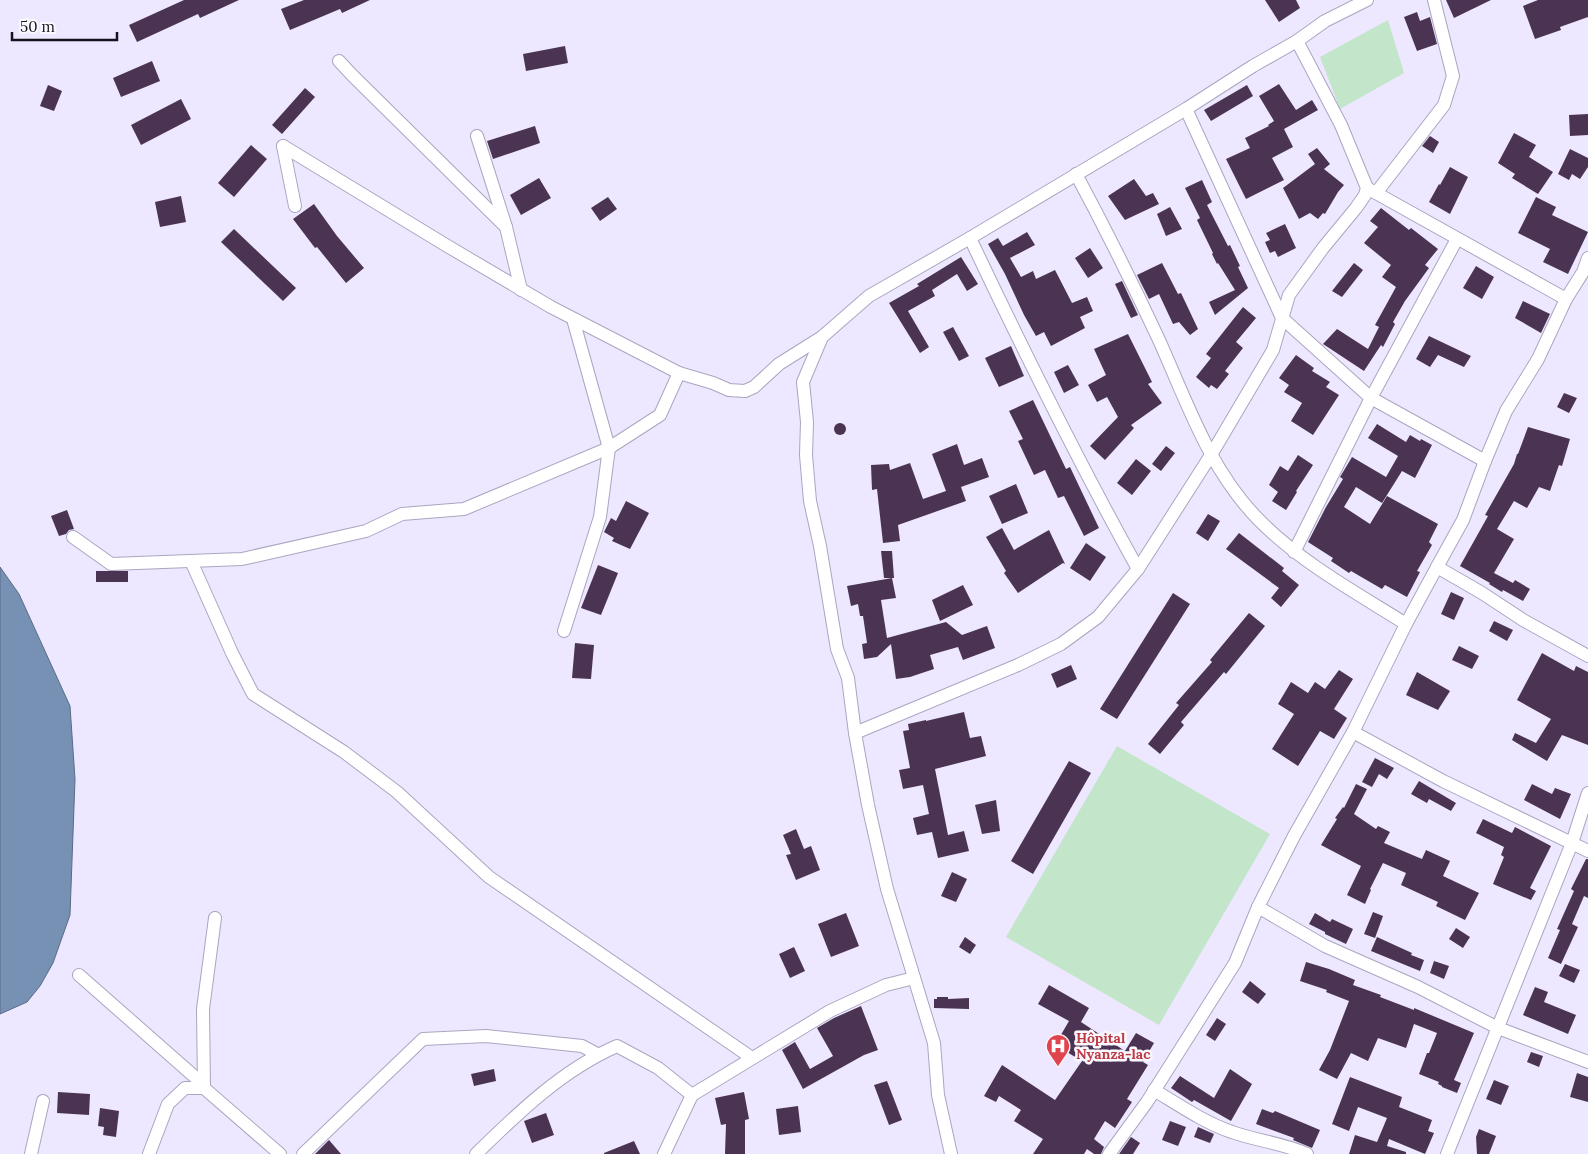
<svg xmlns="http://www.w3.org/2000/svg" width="1588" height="1154" font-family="Lora,serif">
	<rect width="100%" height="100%" fill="#ede8ff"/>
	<g fill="#c3e5c9">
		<polygon points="1388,20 1404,73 1340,109 1320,57"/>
		<polygon points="1117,746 1270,834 1159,1025 1006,937"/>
	</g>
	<polygon fill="#7791b4" stroke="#5a6b87" points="0,567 19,594 70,706 75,779 70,915 53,963 40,986 27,1002 0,1014"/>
	<g fill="#4b3453">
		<polygon points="184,0 239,0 200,18 198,14 137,42 129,25"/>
		<polygon points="304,0 370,0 342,13 340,9 290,30 281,9"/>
		<polygon points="1265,0 1296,0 1300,8 1279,22"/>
		<polygon points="1446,0 1491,0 1454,18"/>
		<polygon points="1538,0 1588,0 1588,17 1560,27 1561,30 1535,39 1523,6"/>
		<polygon points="1417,12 1420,21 1430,17 1437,44 1417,51 1404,17"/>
		<polygon points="565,46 568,63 526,71 523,54"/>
		<polygon points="152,61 160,81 121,97 113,78"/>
		<polygon points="1279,84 1296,110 1312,100 1318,110 1284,129 1293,147 1272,158 1284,180 1246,199 1226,159 1250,148 1245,138 1269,126 1268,125 1274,121 1259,96"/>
		<polygon points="48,85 62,91 54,111 40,106"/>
		<polygon points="1247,85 1253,96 1211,121 1204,110"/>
		<polygon points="305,88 315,97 282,134 272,125"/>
		<polygon points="181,99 191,119 141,145 131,125"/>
		<polygon points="1588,114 1588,135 1570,136 1569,115"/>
		<polygon points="535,126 540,143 493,159 487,141"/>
		<polygon points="1514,133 1536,145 1529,157 1553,172 1538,194 1512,178 1515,174 1498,163"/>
		<polygon points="1430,136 1439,142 1433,153 1422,146"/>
		<polygon points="251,145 267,159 234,197 218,183"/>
		<polygon points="1317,148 1330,164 1324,169 1344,185 1338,192 1325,214 1323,213 1318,219 1310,213 1299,219 1283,188 1315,164 1308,154"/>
		<polygon points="1570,149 1588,158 1588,167 1580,179 1572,174 1569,180 1558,174"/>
		<polygon points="1450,167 1468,177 1450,214 1429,202 1439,184 1440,185"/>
		<polygon points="539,178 551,198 521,215 510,195"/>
		<polygon points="1134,179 1146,196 1153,193 1159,204 1125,220 1108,196"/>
		<polygon points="1202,180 1212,202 1207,205 1228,246 1230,245 1240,266 1238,267 1248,288 1215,315 1209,302 1235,290 1218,263 1217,264 1212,254 1213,253 1197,220 1200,218 1185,188"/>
		<polygon points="181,196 186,222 160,227 155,202"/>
		<polygon points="608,197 617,209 600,221 591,208"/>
		<polygon points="1536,197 1556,207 1552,215 1588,232 1568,274 1543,262 1550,249 1518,233"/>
		<polygon points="314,204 337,236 364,268 346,283 317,247 315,248 293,219"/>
		<polygon points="1170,207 1182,229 1166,236 1157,214"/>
		<polygon points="1381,208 1409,230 1411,228 1438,249 1425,265 1429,268 1405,301 1393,322 1395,324 1383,347 1381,345 1364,371 1323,344 1337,329 1368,349 1379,327 1375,325 1396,287 1382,277 1391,265 1364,243 1378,227 1370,221"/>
		<polygon points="1285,224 1296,248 1278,257 1275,251 1270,253 1265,242 1270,240 1266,233"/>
		<polygon points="234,229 296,288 283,301 221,242"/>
		<polygon points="1027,232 1035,245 1010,258 1021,277 1033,271 1036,279 1055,270 1072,303 1087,297 1093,311 1080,317 1085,328 1051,346 1044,332 1036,336 1024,315 1005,274 988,244 998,238 1003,246"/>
		<polygon points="1090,248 1103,268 1088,278 1075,258"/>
		<polygon points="961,257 978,284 967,291 957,274 932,290 935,296 908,311 929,347 920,353 889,303 919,286 917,284"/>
		<polygon points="1162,263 1178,294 1181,293 1198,329 1190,335 1179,322 1173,324 1159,294 1149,299 1137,275"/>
		<polygon points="1354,263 1363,270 1342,297 1332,291"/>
		<polygon points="1476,266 1494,277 1482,299 1463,288"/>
		<polygon points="1122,281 1138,315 1131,318 1115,284"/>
		<polygon points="1523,301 1550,314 1541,333 1515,318"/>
		<polygon points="1243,307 1256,318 1236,342 1243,348 1225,371 1229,374 1217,389 1211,385 1209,388 1196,377 1211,358 1206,354"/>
		<polygon points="953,327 969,356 959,361 943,332"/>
		<polygon points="1128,334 1152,382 1148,384 1162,403 1131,425 1134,428 1105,460 1090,446 1118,417 1107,397 1097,402 1088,385 1106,375 1094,349"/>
		<polygon points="1429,336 1471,356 1464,367 1438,355 1430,367 1416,359"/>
		<polygon points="1011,346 1024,376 999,387 985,358"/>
		<polygon points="1296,355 1314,368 1312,371 1330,382 1326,387 1339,395 1313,435 1291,421 1302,403 1284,392 1289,385 1279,378"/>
		<polygon points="1068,365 1079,385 1064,393 1054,372"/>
		<polygon points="1564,393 1577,398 1569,413 1557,407"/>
		<polygon points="1033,400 1066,469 1070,467 1099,528 1084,536 1064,496 1058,498 1045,470 1034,475 1018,441 1023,439 1009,411"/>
		<circle cx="840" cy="429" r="6"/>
		<polygon points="1377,424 1406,442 1410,435 1420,441 1421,439 1432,445 1415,478 1402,471 1382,503 1356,487 1344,507 1370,524 1387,496 1438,524 1429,542 1432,545 1417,571 1420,572 1407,597 1385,585 1382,589 1351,571 1349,573 1331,561 1333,558 1308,542 1326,507 1343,479 1340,477 1352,457 1386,477 1398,456 1368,438"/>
		<polygon points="1528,427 1570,439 1562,466 1559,465 1550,491 1539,487 1527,508 1514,501 1497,529 1514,539 1494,573 1513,583 1515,580 1530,589 1523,601 1503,590 1502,592 1489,584 1490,583 1460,566 1488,516 1485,515 1514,464 1517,454 1518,454"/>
		<polygon points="957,444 964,465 982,458 989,477 961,487 966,501 898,525 900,541 883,543 877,489 872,490 871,465 889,464 890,470 910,463 923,499 946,491 932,454"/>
		<polygon points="1166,446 1175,453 1161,471 1152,464"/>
		<polygon points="1298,455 1313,465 1296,491 1297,492 1286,510 1272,501 1278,492 1269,485 1280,466 1288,471"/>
		<polygon points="1136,459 1151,471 1132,495 1117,483"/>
		<polygon points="1016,484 1028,513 1002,524 989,496"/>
		<polygon points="626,501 649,513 630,549 612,541 614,538 604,532 611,518 616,521"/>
		<polygon points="67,510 74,529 69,530 66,534 59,536 51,516"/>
		<polygon points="1208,514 1220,521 1208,541 1196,533"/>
		<polygon points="1002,528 1014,550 1049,530 1065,564 1063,563 1018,593 1004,573 1006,571 986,537"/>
		<polygon points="1239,533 1284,568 1282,571 1299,585 1281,607 1271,598 1279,588 1226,549"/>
		<polygon points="1086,543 1106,557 1090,581 1070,568"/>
		<polygon points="881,551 892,551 894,578 884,578"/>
		<polygon points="598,565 618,573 601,615 581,608"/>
		<rect x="96" y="571" width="32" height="11"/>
		<polygon points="892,578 896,598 881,600 887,638 946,622 962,635 987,626 995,648 963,660 958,647 930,655 934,669 910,677 896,679 891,644 877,657 864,659 862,644 867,643 863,616 860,616 858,604 851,606 847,586"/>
		<polygon points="963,585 973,605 940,621 932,600"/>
		<polygon points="1451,592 1464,598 1454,620 1441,614"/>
		<polygon points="1173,593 1190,604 1117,719 1100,709"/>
		<polygon points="1249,613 1265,626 1226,674 1224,672 1181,722 1184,725 1160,754 1148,744 1179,705 1176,703 1212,662 1210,660"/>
		<polygon points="1494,621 1513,630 1507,641 1489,631"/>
		<polygon points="575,643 594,645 591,679 572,678"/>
		<polygon points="1459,646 1479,656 1472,669 1452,660"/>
		<polygon points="1542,653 1574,671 1576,666 1588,672 1588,745 1562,735 1547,761 1512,740 1515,733 1536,743 1551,719 1517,700"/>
		<polygon points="1071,665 1077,679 1057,688 1051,674"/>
		<polygon points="1339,670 1353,679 1334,709 1347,718 1334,739 1320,731 1298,766 1272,749 1294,714 1278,704 1291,682 1308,693 1315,682 1325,689"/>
		<polygon points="1417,672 1450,691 1438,710 1406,695"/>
		<polygon points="964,712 970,738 981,736 986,756 935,769 948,835 964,831 969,851 938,858 932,832 917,835 913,818 929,814 923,785 903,789 899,770 910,768 903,731 909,730 908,724 926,720 926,721"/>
		<polygon points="1375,758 1394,768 1387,779 1379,774 1372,787 1362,782"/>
		<polygon points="1069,761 1091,773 1033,874 1011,861"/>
		<polygon points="1419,781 1456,803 1451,811 1429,799 1427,803 1411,794"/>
		<polygon points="1356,784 1367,789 1354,814 1376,829 1378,826 1390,832 1384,843 1422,859 1426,850 1450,861 1443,876 1479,893 1465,920 1436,906 1438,902 1401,885 1406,873 1383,863 1370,889 1371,890 1365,904 1347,895 1361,866 1321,845 1337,819 1335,818 1343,807 1344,808"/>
		<polygon points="1532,784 1552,794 1555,788 1571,794 1560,819 1524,800"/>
		<polygon points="996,800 1000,831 982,834 975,805"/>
		<polygon points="1483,819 1512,833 1515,827 1551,846 1530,888 1536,891 1531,900 1493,884 1504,857 1501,855 1504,847 1476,833"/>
		<polygon points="796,829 804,849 811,846 820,870 796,880 786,855 791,854 783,835"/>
		<polygon points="1586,859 1588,859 1588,898 1584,896 1572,924 1578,927 1561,964 1548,958 1560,930 1557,929 1574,891 1571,889"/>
		<polygon points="952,872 967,879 956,902 941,896"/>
		<polygon points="1373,912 1383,916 1375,938 1364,934"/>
		<polygon points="846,913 859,946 831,957 818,924"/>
		<polygon points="1315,913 1330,922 1332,919 1353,929 1346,944 1325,934 1325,932 1309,924"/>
		<polygon points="1456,928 1470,937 1463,948 1449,939"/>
		<polygon points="965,937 976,945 970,954 959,947"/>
		<polygon points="1377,937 1412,953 1411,955 1424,960 1420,971 1371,951"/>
		<polygon points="794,947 805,971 790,978 779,954"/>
		<polygon points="1434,961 1449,966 1444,979 1430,973"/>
		<polygon points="1306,962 1329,969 1355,980 1353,985 1381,995 1380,997 1414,1010 1414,1008 1474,1033 1454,1080 1461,1083 1457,1093 1442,1087 1442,1086 1438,1084 1439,1082 1419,1074 1427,1053 1429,1053 1437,1033 1414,1024 1406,1048 1378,1038 1368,1061 1351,1053 1337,1079 1319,1070 1330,1050 1349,1001 1326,992 1327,990 1300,981"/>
		<polygon points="1565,964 1580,970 1574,983 1559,976"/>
		<polygon points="1250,981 1266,994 1258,1004 1242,992"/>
		<polygon points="1049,985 1089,1008 1081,1022 1125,1051 1136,1033 1154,1043 1143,1062 1148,1065 1127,1099 1132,1102 1115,1128 1105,1121 1094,1139 1104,1147 1101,1154 1094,1154 1087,1149 1084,1154 1033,1154 1043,1139 1014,1121 1021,1110 999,1096 996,1102 984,1096 1002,1065 1055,1100 1082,1061 1055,1045 1069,1021 1038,1004"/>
		<polygon points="1535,987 1548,992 1544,1002 1576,1015 1568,1034 1523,1015"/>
		<polygon points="937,997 948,997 948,999 969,998 969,1009 934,1008 934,999 937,999"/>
		<polygon points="861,1006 878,1050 864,1055 803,1089 782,1050 795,1042 810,1069 833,1056 817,1028 834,1018"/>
		<polygon points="1217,1018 1226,1024 1215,1041 1206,1035"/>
		<polygon points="1531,1052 1543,1056 1539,1067 1527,1062"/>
		<polygon points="494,1069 496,1081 474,1086 471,1074"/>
		<polygon points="1230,1069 1252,1084 1231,1121 1194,1100 1192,1102 1171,1088 1180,1076 1214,1098"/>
		<polygon points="1577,1073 1588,1077 1588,1102 1570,1097"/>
		<polygon points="1350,1077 1402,1097 1399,1107 1432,1120 1428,1131 1434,1133 1425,1154 1389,1139 1387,1146 1406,1152 1406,1154 1349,1154 1355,1135 1377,1142 1387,1118 1358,1107 1349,1131 1332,1124"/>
		<polygon points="1494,1080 1509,1086 1501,1105 1486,1099"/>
		<polygon points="887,1081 902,1120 889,1125 874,1085"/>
		<polygon points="58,1092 90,1094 89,1115 57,1113"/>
		<polygon points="744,1092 749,1119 745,1120 745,1154 725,1154 726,1124 721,1125 715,1098"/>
		<polygon points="798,1106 801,1132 779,1135 776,1109"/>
		<polygon points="100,1108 119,1111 116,1137 103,1135 104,1127 98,1126"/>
		<polygon points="1262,1109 1273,1113 1275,1111 1320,1130 1312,1148 1293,1140 1294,1138 1256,1124"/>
		<polygon points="546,1113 554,1135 532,1143 524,1121"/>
		<polygon points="1170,1121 1186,1127 1178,1146 1162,1140"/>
		<polygon points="1198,1127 1214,1134 1210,1143 1194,1137"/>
		<polygon points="1479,1129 1496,1136 1489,1154 1477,1154 1476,1137"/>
		<polygon points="1131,1137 1140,1143 1133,1154 1119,1154"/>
		<polygon points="329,1140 341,1154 315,1154"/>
		<polygon points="634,1141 640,1154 604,1154 604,1153"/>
	</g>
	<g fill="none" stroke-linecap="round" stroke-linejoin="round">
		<g stroke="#aba5c0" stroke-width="14">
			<g id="minor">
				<polyline points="339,61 352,75 506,227"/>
				<polyline points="1186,109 1282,318 1371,398 1485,461"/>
				<polyline points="477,136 506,227 521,290"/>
				<polyline points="283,146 449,247 551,307 679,373 713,383 729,390 745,391 754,387 779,364 822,337"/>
				<polyline points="283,146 295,206"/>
				<path d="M1076 174C1105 228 1133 284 1159 340 1187 402 1209 469 1258 519 1300 562 1355 592 1406 624"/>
				<polyline points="1367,188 1566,299"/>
				<polyline points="1376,193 1444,105 1453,76 1434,0"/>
				<path d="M970 238C1023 350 1078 461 1138 569"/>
				<polyline points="1588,258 1583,272 1566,299 1538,359 1506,411 1485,461 1463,520 1437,567 1482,593 1523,620 1588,656"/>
				<polyline points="73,537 111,564 242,559 366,531 402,514 464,509 609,448 660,415 679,373"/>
				<polyline points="1294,552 1371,398 1457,239"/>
				<polyline points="191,561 232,653 253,694 344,752 397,792 489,877 752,1058"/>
				<polyline points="564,631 600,517 609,448 573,319"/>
				<polyline points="1353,732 1443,781 1588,851"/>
				<polyline points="855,733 1018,665 1061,644 1098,617 1138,569 1211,455 1273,350 1289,295 1323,248 1356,208 1365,195 1367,188 1341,125 1297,41"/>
				<polyline points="1258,907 1325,946 1418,987 1498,1028 1588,1062"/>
				<polyline points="79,975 204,1085"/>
				<polyline points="204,1088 203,1009 215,918"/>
				<path d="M1154 1090C1179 1105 1205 1123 1232 1132 1257 1141 1283 1143 1307 1154"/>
				<polyline points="692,1095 830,1011 886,985 914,978"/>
				<polyline points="31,1154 43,1101"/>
				<polyline points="149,1154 168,1104 185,1088 204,1088 280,1154"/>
				<polyline points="303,1154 423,1039 486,1036 582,1046 597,1054"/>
				<path d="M476 1154C518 1113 562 1070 617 1046L658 1068 692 1095 664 1154"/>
				<polyline points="951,1154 938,1095 934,1043 887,889 868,805 855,733 848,678 837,649 820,546 810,501 806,455 807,422 803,382 822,337 869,296 970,238 1186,109 1253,66 1297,41 1325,21 1367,0"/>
				<polyline points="1109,1154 1147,1102 1235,963 1258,907 1294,836 1353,732 1406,624 1437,567"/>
				<polyline points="1447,1154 1572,843 1588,793"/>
			</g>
		</g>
		<use href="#minor" stroke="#fff" stroke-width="12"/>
	</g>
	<defs>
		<g id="hospital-pin" transform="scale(1.25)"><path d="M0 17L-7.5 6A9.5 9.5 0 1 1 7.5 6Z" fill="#e0444e" stroke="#f9f8fe"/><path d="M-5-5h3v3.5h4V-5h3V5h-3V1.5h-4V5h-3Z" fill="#fff"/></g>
	</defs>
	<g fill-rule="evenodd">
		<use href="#hospital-pin" x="1058" y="1046"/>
	</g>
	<g text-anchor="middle" stroke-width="5" stroke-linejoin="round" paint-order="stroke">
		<g font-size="14" font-weight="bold" fill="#be3a42" stroke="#f9f8fe" text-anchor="start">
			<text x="1076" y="1043">Hôpital<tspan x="1076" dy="16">Nyanza-lac</tspan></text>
		</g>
	</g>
	<path d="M12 32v8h105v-8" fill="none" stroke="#16131d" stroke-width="2.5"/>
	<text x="20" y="32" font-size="15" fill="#16131d" stroke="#f9f8fe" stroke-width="4" paint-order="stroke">50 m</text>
</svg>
